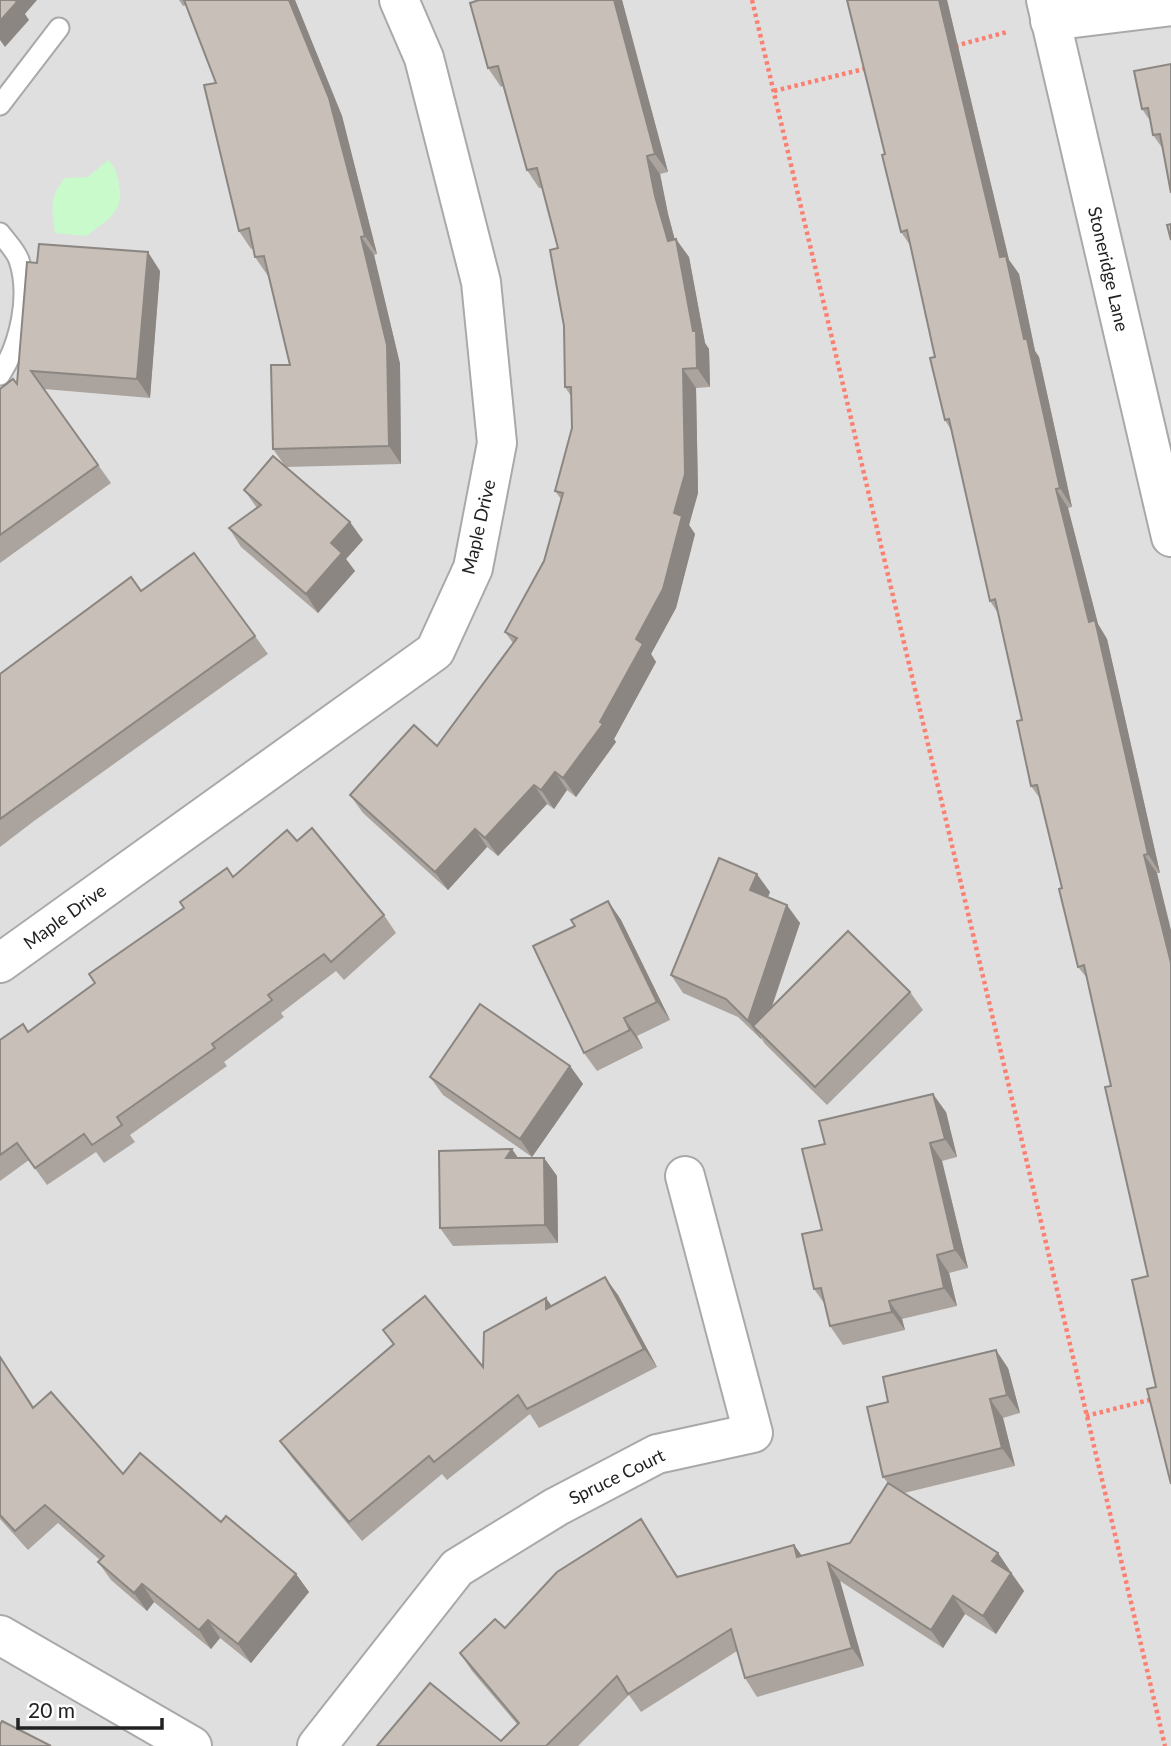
<svg xmlns="http://www.w3.org/2000/svg" width="1171" height="1746" font-family="Lato,sans-serif">
	<rect width="100%" height="100%" fill="#f2efe9"/>
	<rect fill="#e0dfdf" x="0" y="0" width="1171" height="1746"/>
	<path fill="#c8facc" d="M108 160C116 168 117 174 119 185 125 212 106 221 86 236L55 233C52 211 49 196 65 178L88 177Z"/>
	<g fill="none" stroke-linecap="round" stroke-linejoin="round">
		<g stroke="#a9a9a9" stroke-width="23">
			<g id="service">
				<polyline points="0,105 59,28"/>
				<path d="M0 233C6 241 16 251 19 260 31 296 20 344 0 375"/>
			</g>
		</g>
		<g stroke="#a9a9a9" stroke-width="42">
			<g id="minor">
				<polyline points="1046,0 1171,537"/>
				<polyline points="1050,21 1171,6"/>
				<polyline points="0,963 435,651 473,568 497,443 481,282 424,58 399,0"/>
				<polyline points="0,1635 192,1746"/>
				<polyline points="317,1746 457,1568 556,1507 657,1454 753,1433 685,1176"/>
			</g>
		</g>
		<g stroke="#fa8072" stroke-width="4.5" stroke-dasharray="3.5 3.5" stroke-linecap="butt">
			<polyline points="752,0 1165,1746"/>
			<polyline points="955,46 1007,32"/>
			<polyline points="774,91 868,68"/>
			<polyline points="1086,1416 1153,1399"/>
		</g>
		<use href="#service" stroke="#fff" stroke-width="19"/>
		<use href="#minor" stroke="#fff" stroke-width="38"/>
	</g>
	<g fill="#aba49e">
		<polygon points="179,0 295,0 342,116 377,254 374,255 400,364 401,464 286,467 363,540 346,559 355,571 318,613 241,547 229,528 257,508 244,490 285,466 273,449 290,365 268,276 255,257 253,248 251,249 239,231 216,83 186,5 183,6"/>
		<polygon points="622,0 668,172 660,174 668,214 675,240 689,257 705,343 709,349 710,387 696,388 698,493 689,525 695,534 676,608 651,654 656,662 614,739 616,742 576,797 567,790 554,809 547,804 498,856 487,847 448,890 363,813 350,795 437,746 513,643 505,632 544,561 561,499 555,491 572,428 571,396 565,387 564,326 558,248 542,188 539,188 527,170 503,86 501,87 488,68"/>
		<polygon points="847,0 947,0 1009,260 1019,274 1035,351 1039,357 1072,507 1068,508 1098,624 1107,639 1160,873 1157,873 1156,1387 1148,1276 1111,1086 1087,978 1078,967 1062,888 1041,800 1031,786 1022,720 998,613 990,601 951,430 945,420 935,357 910,245 901,232 885,154"/>
		<polygon points="1171,64 1163,149 1153,135 1151,122 1142,109"/>
		<polygon points="27,262 160,271 150,398 44,389 111,483 0,563 0,389 17,384"/>
		<polygon points="141,591 255,636 268,654 34,821 0,847 0,674"/>
		<polygon points="297,841 384,915 396,933 344,980 336,971 281,1013 284,1017 224,1062 227,1066 130,1135 135,1142 104,1163 96,1152 47,1185 29,1160 0,1181 0,1040 28,1032 95,983 233,877"/>
		<polygon points="770,892 768,897 800,923 772,1007 910,992 923,1010 827,1105 765,1044 761,1038 761,1039 738,1017 683,993 671,975"/>
		<polygon points="608,901 621,920 670,1020 637,1036 643,1048 597,1071 584,1053 575,926"/>
		<polygon points="570,1066 583,1084 532,1157 443,1095 430,1077"/>
		<polygon points="946,1112 957,1157 942,1161 968,1268 949,1273 957,1306 902,1319 905,1330 843,1345 830,1326 824,1303 814,1289"/>
		<polygon points="518,1158 544,1158 557,1176 558,1243 453,1246 440,1228"/>
		<polygon points="618,1295 657,1367 539,1428 530,1414 447,1480 442,1474 362,1541 293,1459 280,1441 393,1345 383,1330 483,1367 552,1306"/>
		<polygon points="0,1356 34,1407 123,1474 221,1522 296,1574 309,1592 251,1663 220,1638 211,1649 154,1602 147,1611 111,1580 98,1562 100,1560 58,1523 28,1550 0,1519"/>
		<polygon points="1008,1368 1020,1413 1003,1418 1015,1466 904,1493 998,1553 1024,1591 996,1634 965,1614 943,1648 840,1581 864,1666 757,1697 745,1678 737,1651 641,1712 629,1695 578,1746 377,1746 501,1741 517,1724 472,1671 460,1653 505,1628 641,1519 678,1577 794,1545 802,1556 850,1543 888,1483 883,1477 888,1402"/>
	</g>
	<g fill="#8b8681">
		<polygon points="13,0 37,0 25,14 29,20 5,47 0,40 0,21"/>
		<polygon points="289,0 295,0 342,116 377,254 365,236"/>
		<polygon points="614,0 622,0 668,172 655,154"/>
		<polygon points="939,0 947,0 1009,260 1019,274 1035,351 1039,357 1072,507 1060,488 1000,257"/>
		<polygon points="647,156 660,174 668,214 679,256 676,239 689,257 705,343 709,349 710,387 697,368 693,331 655,196"/>
		<polygon points="361,237 374,255 400,364 401,464 389,446"/>
		<polygon points="148,252 160,271 150,398 137,379"/>
		<polygon points="683,369 696,388 698,493 689,525 695,534 676,608 651,654 656,662 614,739 616,742 576,797 563,778 636,639 674,513"/>
		<polygon points="1056,489 1068,508 1098,624 1107,639 1160,873 1148,854"/>
		<polygon points="350,522 363,540 346,559 355,571 318,613 306,594 331,543"/>
		<polygon points="555,772 567,790 554,809 541,790"/>
		<polygon points="534,785 547,804 498,856 485,838"/>
		<polygon points="475,829 487,847 448,890 435,872"/>
		<polygon points="1144,855 1157,873 1171,930 1171,963"/>
		<polygon points="757,874 770,892 763,909 750,890"/>
		<polygon points="608,901 621,920 670,1020 657,1002"/>
		<polygon points="787,905 800,923 762,1035 753,1026 761,1038 761,1039 748,1021"/>
		<polygon points="624,1018 637,1036 643,1048 630,1030"/>
		<polygon points="570,1066 583,1084 532,1157 520,1139"/>
		<polygon points="933,1094 946,1112 957,1157 945,1139"/>
		<polygon points="930,1143 942,1161 968,1268 955,1250"/>
		<polygon points="512,1149 525,1168 506,1158"/>
		<polygon points="544,1158 557,1176 558,1243 545,1225"/>
		<polygon points="937,1255 949,1273 957,1306 944,1288"/>
		<polygon points="605,1277 618,1295 657,1367 644,1349"/>
		<polygon points="546,1298 559,1316 546,1309"/>
		<polygon points="889,1301 902,1319 905,1330 892,1312"/>
		<polygon points="996,1350 1008,1368 1020,1413 1007,1395"/>
		<polygon points="990,1399 1003,1418 1015,1466 1002,1448"/>
		<polygon points="641,1519 653,1538 690,1595 677,1577"/>
		<polygon points="794,1545 807,1563 797,1557"/>
		<polygon points="998,1553 1010,1571 1005,1579 992,1561"/>
		<polygon points="828,1563 840,1581 864,1666 852,1648"/>
		<polygon points="1011,1573 1024,1591 996,1634 983,1616"/>
		<polygon points="296,1574 309,1592 251,1663 238,1644"/>
		<polygon points="142,1584 154,1602 147,1611 134,1593"/>
		<polygon points="953,1596 965,1614 943,1648 931,1630"/>
		<polygon points="208,1620 220,1638 211,1649 199,1630"/>
	</g>
	<g fill="#c7bfb8" stroke="#8b8681" stroke-width="2">
		<polygon points="0,0 15,0 17,2 0,21"/>
		<polygon points="184,0 289,0 329,98 365,236 361,237 387,345 389,446 273,449 271,365 290,365 264,256 255,257 249,228 239,231 204,85 216,83"/>
		<polygon points="479,0 614,0 655,154 647,156 655,196 668,241 676,239 693,331 696,331 697,368 683,369 685,474 674,513 682,516 663,589 636,639 643,644 600,722 603,724 563,778 555,772 541,790 534,785 485,838 475,829 435,872 350,795 414,725 437,746 517,638 505,632 544,561 563,493 555,491 572,428 571,387 565,387 564,326 550,250 558,248 537,168 527,170 498,66 488,68 470,3"/>
		<polygon points="847,0 939,0 1000,257 1006,256 1024,339 1027,339 1060,488 1056,489 1089,622 1095,620 1148,854 1144,855 1171,963 1171,1484 1147,1389 1156,1387 1132,1280 1148,1276 1105,1087 1111,1086 1084,965 1078,967 1059,889 1062,888 1037,785 1031,786 1017,721 1022,720 995,599 990,601 949,419 945,420 930,358 935,357 907,230 901,232 882,155 885,154"/>
		<polygon points="1171,64 1171,193 1160,134 1153,135 1148,108 1142,109 1134,71"/>
		<polygon points="1171,224 1171,240 1167,225"/>
		<polygon points="39,244 148,252 137,379 31,371 98,465 0,535 0,389 13,379 17,384 27,262 37,263"/>
		<polygon points="273,456 350,522 331,543 342,553 306,594 229,528 261,505 244,490"/>
		<polygon points="194,553 255,636 0,819 0,674 131,577 141,591"/>
		<polygon points="312,828 384,915 331,962 324,954 268,995 272,1000 212,1044 215,1048 117,1117 122,1125 92,1145 84,1134 35,1168 17,1143 0,1155 0,1040 23,1024 28,1032 95,983 89,974 184,908 180,902 227,868 233,877 287,830 297,841"/>
		<polygon points="719,858 757,874 750,890 787,905 748,1021 726,999 671,975"/>
		<polygon points="608,901 657,1002 624,1018 630,1030 584,1053 533,946 575,926 571,920"/>
		<polygon points="848,931 910,992 815,1087 753,1026"/>
		<polygon points="480,1004 570,1066 520,1139 430,1077"/>
		<polygon points="933,1094 945,1139 930,1143 955,1250 937,1255 944,1288 889,1301 892,1312 830,1326 821,1288 814,1289 802,1234 822,1230 802,1149 825,1144 819,1121"/>
		<polygon points="512,1149 506,1158 544,1158 545,1225 440,1228 439,1151"/>
		<polygon points="605,1277 644,1349 527,1409 518,1395 434,1462 429,1456 349,1522 280,1441 394,1344 383,1330 425,1296 483,1367 484,1332 546,1298 546,1309"/>
		<polygon points="996,1350 1007,1395 990,1399 1002,1448 883,1477 867,1407 888,1402 883,1377"/>
		<polygon points="0,1357 33,1408 51,1392 123,1474 140,1453 221,1522 226,1516 296,1574 238,1644 208,1620 199,1630 142,1584 134,1593 98,1562 104,1556 45,1505 15,1531 0,1515"/>
		<polygon points="888,1483 998,1553 992,1561 1011,1573 983,1616 953,1596 931,1630 828,1563 852,1648 745,1678 731,1629 628,1694 617,1676 546,1746 377,1746 430,1683 501,1741 519,1723 460,1653 495,1619 505,1628 557,1572 641,1519 677,1577 794,1545 797,1557 850,1543"/>
		<polygon points="2,1721 51,1746 0,1746 0,1725"/>
	</g>
	<g text-anchor="middle" stroke-width="6" stroke-linejoin="round" paint-order="stroke">
		<g font-size="18" fill="#222" stroke="#fff">
			<text transform="translate(1108 269) rotate(77)" y="6">Stoneridge Lane</text>
			<text transform="translate(479 527) rotate(-77)" y="6">Maple Drive</text>
			<text transform="translate(65 917) rotate(-36)" y="6">Maple Drive</text>
			<text transform="translate(617 1477) rotate(-26)" y="6">Spruce Court</text>
		</g>
	</g>
	<path d="M18 1718v10h144v-10" fill="none" stroke="#222222" stroke-width="3.5"/>
	<text x="28" y="1718" font-size="21" fill="#222222" stroke="#ffffff" stroke-width="5" paint-order="stroke">20 m</text>
</svg>
